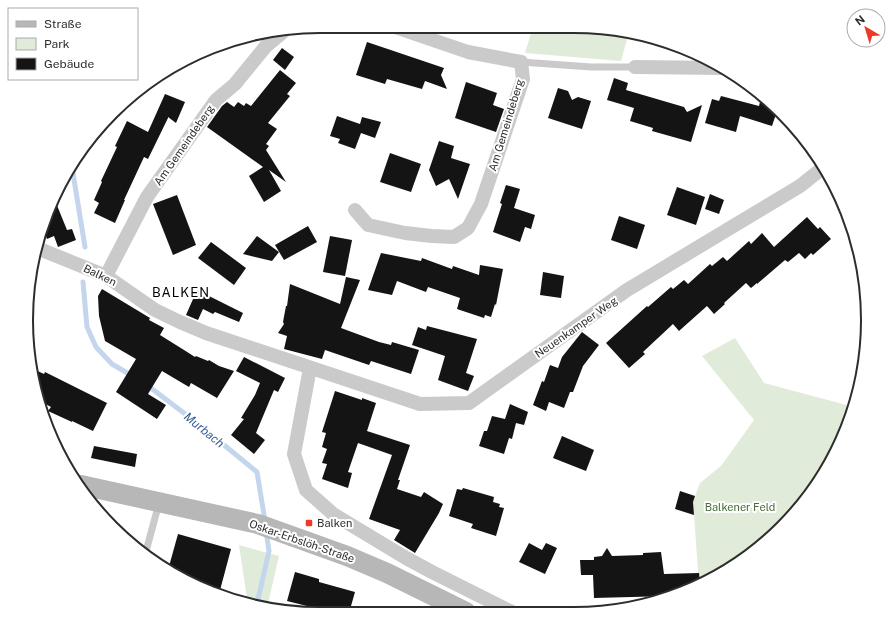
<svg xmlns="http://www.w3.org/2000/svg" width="894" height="640" font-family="'Public Sans',sans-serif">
	<rect width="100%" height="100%" fill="#fff"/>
	<g fill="#e0ebd9">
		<polygon points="532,30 629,32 621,61 525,53"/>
		<polygon points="735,338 764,383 854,407 838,450 807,499 768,541 699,584 693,501 700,483 721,466 754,420 702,356"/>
		<polygon points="239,545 279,556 267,608 248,605"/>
	</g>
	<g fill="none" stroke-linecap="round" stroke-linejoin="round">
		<g stroke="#c4d6ed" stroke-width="5">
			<polyline points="72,167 85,247"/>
			<polyline points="83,282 87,327 96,347 112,364 134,377"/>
			<polyline points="147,385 201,426 257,472 265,521"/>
			<polyline points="258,606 257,604 269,551 266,531"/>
		</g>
	</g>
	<g fill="#141414">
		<polygon points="367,42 444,68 441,75 447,89 425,81 422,89 387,79 385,84 356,75"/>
		<polygon points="282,48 294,57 285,70 273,60"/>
		<polygon points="280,70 296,83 287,94 290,96 268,123 277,129 266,144 269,146 266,150 286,182 269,170 281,191 264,202 249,176 263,167 207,127 222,106 227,102 234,107 238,102 244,106 246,103 251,106"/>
		<polygon points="614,78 628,83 626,90 684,107 687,112 702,105 691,142 652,131 653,128 630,121 634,108 607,100"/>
		<polygon points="466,82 497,93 493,105 504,109 496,132 455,118"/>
		<polygon points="558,88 568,91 572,100 578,97 591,101 582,129 548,118"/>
		<polygon points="165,94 185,102 176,123 168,117 168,118 148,159 144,157 124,200 125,200 115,223 94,213 99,203 94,200 102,182 101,181 117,147 115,146 127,121 148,132"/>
		<polygon points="721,96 759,106 761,98 777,111 772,126 740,116 736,132 705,123 712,99 719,101"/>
		<polygon points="337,116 360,124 362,117 381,122 375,138 361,133 355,149 338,143 340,139 330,136"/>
		<polygon points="439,141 454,146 451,158 470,164 458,199 449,179 436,186 429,170"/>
		<polygon points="390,153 421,164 411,192 380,182"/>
		<polygon points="506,185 520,189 514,208 535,215 531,229 525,227 520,242 493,232 502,204 500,203"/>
		<polygon points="677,187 705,197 696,225 667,215"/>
		<polygon points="710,194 724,200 719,214 705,209"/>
		<polygon points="177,195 196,245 173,255 153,204"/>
		<polygon points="54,198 67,230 72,229 76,240 58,247 54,236 47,239 43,229"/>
		<polygon points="619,216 645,225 637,249 611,240"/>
		<polygon points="807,217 818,229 820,227 831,239 813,255 811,253 805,259 799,253 788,262 785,260 757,284 757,283 751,288 746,283 724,303 725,304 714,314 707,306 679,331 673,324 643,352 645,354 629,368 606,343 647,306 648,307 671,287 673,289 684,280 688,284 710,264 712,266 723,257 727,261 749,241 751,244 762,233 774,247"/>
		<polygon points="308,226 317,242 284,260 275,245"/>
		<polygon points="257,236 279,252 272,261 243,254"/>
		<polygon points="330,236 352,240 345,276 323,272"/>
		<polygon points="211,242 246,268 234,285 198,258"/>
		<polygon points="381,253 421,261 422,258 452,269 453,266 479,275 480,265 503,269 496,305 495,304 491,317 485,315 484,318 457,309 460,298 428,287 426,292 397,281 392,295 368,290"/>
		<polygon points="543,272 564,276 561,298 540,295"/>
		<polygon points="346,277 360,280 341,328 379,342 391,345 392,342 419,350 411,374 371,361 369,365 325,350 322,359 284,349 287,336 278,333 284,324 283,322 286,306 287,306 290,284 340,304"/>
		<polygon points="102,289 150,318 149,320 164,328 160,335 184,350 195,357 196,356 208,361 209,360 219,366 234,371 217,398 191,383 189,387 162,371 148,394 166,405 157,419 116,392 136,359 105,341 99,316 98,296"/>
		<polygon points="197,290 243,313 239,322 215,312 213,314 203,309 198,320 186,315"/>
		<polygon points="427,326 477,339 466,373 474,376 468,391 438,380 445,356 412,345 418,327 426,330"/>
		<polygon points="582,332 599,345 583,366 573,392 570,392 564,408 549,402 546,411 533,405 542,381 544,382 550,365 558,368 562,357"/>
		<polygon points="244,357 285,378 278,392 274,390 256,433 265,440 254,454 231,435 244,419 241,418 255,395 260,383 236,371"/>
		<polygon points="31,368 44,374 45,372 107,403 93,431 72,421 72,422 48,411 51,407 40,401"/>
		<polygon points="335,391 362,400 362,398 376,403 367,431 410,445 398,480 400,480 397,489 421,497 424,492 443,504 439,513 415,553 394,540 400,530 369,519 392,455 358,443 348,472 352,473 348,488 322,479 327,464 322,463 327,449 322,447 326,433 322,432"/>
		<polygon points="510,404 528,412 524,425 516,423 512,439 509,438 504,454 479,446 484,431 487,431 492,416 505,419"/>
		<polygon points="562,436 594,450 586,471 553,458"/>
		<polygon points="94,446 137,454 135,467 91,458"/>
		<polygon points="463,488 494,497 493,502 500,504 499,507 504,508 496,536 471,528 473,524 449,516 457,489 462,490"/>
		<polygon points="680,491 695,496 693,502 694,515 675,509"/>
		<polygon points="178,534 231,549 219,594 190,584 168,570"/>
		<polygon points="529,543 542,550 546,543 557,548 545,574 519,562"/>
		<polygon points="607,548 612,556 643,555 643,553 661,552 664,574 699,573 700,584 687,592 669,596 594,598 593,575 581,575 580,560 594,560 594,557 602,556"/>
		<polygon points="295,572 319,579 319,582 355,592 349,613 322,613 310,610 311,607 287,601"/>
	</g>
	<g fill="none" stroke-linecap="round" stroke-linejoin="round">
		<g stroke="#cacaca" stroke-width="7">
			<polyline points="521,62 591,67 635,67"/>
			<polyline points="145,555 159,503"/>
		</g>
		<g stroke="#cacaca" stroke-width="14">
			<polyline points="635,67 724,68"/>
			<polyline points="355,210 368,225 405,233 432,236 454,237 468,228 481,204 523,79 521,62 468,52 395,27"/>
			<polyline points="37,248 106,276 155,310 180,322 206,333 420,404 469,403 627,290 800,186 824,167"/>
			<polyline points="106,276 147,197 216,100 235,84 266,46 284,31"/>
			<polyline points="310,368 294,454 306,490 333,514 406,558 432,572 512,612"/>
		</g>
		<polyline stroke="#b7b7b7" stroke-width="20" points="81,485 258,524 347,556 387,573 466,612"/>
	</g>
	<rect fill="#ed3926" stroke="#fff" stroke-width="1.5" x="305" y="519" width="8" height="8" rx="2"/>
	<g text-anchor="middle" stroke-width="4" stroke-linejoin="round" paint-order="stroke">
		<g font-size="11" fill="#2d2d2d" stroke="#fff">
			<text transform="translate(506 125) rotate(-73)" y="4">Am Gemeindeberg</text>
			<text transform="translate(184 145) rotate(-55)" y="4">Am Gemeindeberg</text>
			<text transform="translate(100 275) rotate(26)" y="4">Balken</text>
			<text transform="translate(576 327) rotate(-35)" y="4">Neuenkamper Weg</text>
			<text transform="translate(302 541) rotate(19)" y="4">Oskar-Erbslöh-Straße</text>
		</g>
		<g font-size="11" fill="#476a38" stroke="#fff">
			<text x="740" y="511">Balkener Feld</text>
		</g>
		<g font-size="11" fill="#2d2d2d" stroke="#fff" text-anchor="start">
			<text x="317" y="527">Balken</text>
		</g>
		<g font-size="12" font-style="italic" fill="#386092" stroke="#fff">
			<text transform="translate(204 430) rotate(39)" y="4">Murbach</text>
		</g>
		<g font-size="13" letter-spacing="1" fill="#000" stroke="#fff">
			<text x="181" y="297">BALKEN</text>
		</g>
	</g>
	<path d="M0 0H894V640H0ZM320 33H574A287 287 0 0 1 861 320V320A287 287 0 0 1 574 607H320A287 287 0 0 1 33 320V320A287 287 0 0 1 320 33Z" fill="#fff" fill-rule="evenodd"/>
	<path fill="none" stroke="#2d2d2d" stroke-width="2" d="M320 33H574A287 287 0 0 1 861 320V320A287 287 0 0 1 574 607H320A287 287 0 0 1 33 320V320A287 287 0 0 1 320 33Z"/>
	<rect x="8" y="8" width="130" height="72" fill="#ffffff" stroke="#ababab"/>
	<rect x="16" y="21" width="20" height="6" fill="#b7b7b7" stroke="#ababab"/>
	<text x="44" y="28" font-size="12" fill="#2d2d2d">Straße</text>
	<rect x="16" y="38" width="20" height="12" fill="#e0ebd9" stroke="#ababab"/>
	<text x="44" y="48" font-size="12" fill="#2d2d2d">Park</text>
	<rect x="16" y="58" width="20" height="12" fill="#141414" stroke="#ababab"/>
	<text x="44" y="68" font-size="12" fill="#2d2d2d">Gebäude</text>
	<g transform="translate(866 28) rotate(322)"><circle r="19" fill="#ffffff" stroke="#ababab"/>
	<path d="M0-3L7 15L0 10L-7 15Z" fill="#ed3926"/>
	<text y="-6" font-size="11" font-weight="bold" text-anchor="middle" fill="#2d2d2d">N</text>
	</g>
</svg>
